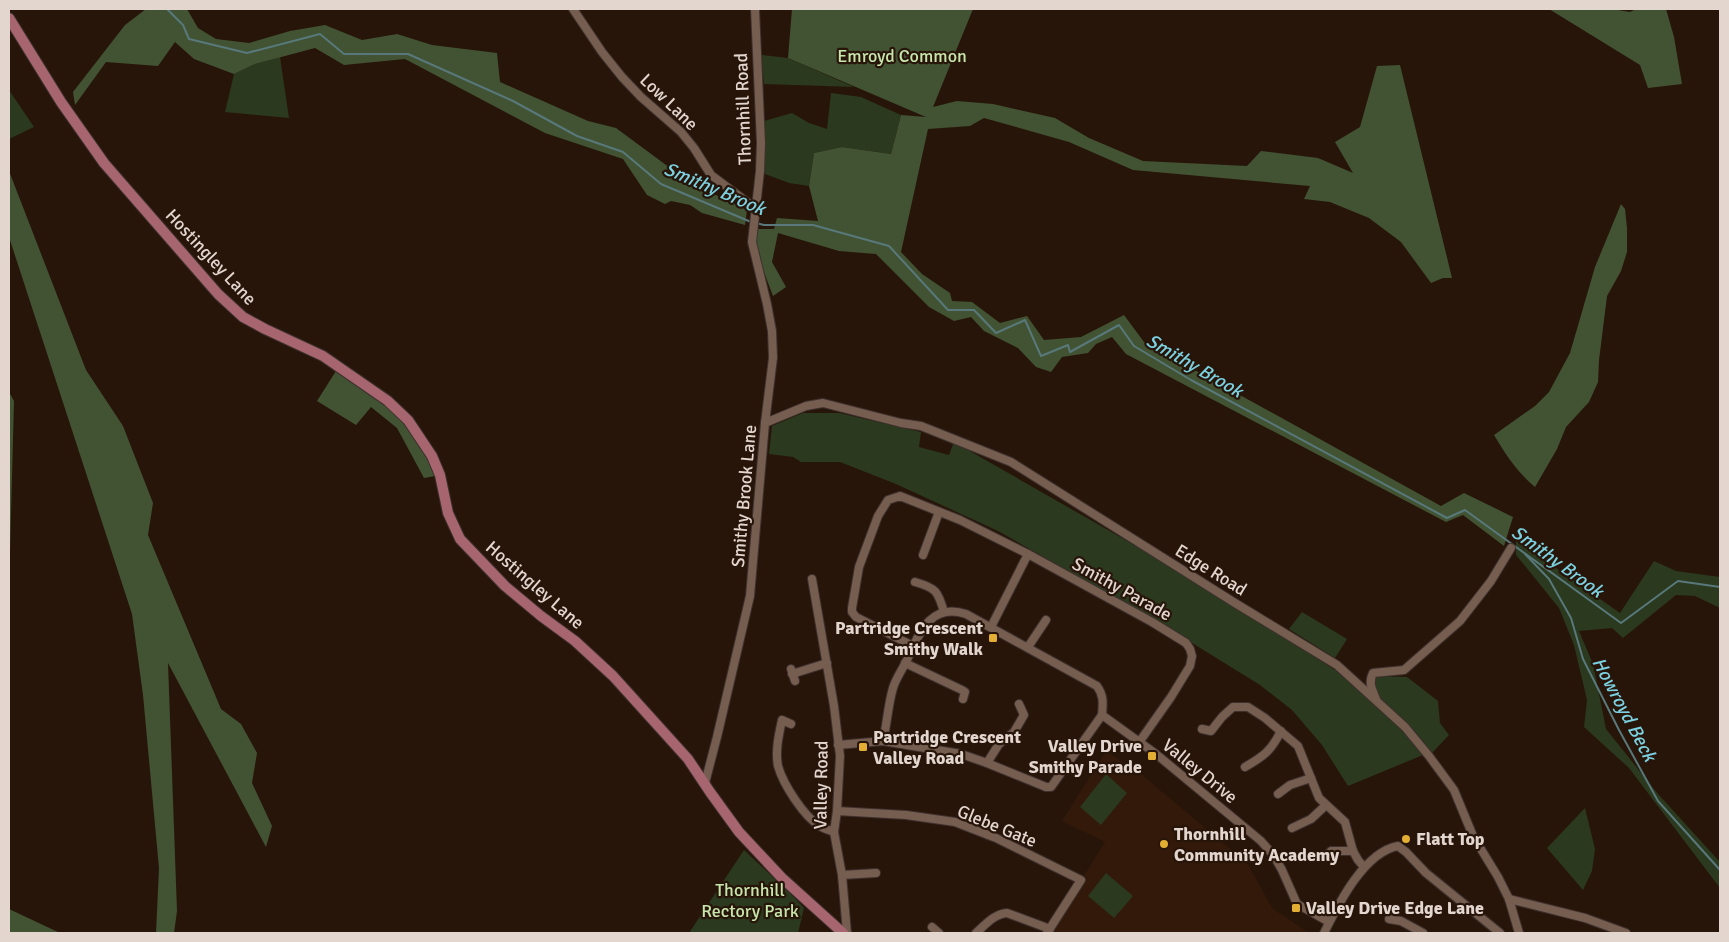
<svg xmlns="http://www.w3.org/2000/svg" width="1729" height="942" font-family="Signika,sans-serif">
	<rect width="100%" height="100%" fill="#28150a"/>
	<polygon fill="#32190a" points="1106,751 1141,774 1248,864 1272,908 1309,933 1048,933 1105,842 1062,821"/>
	<g fill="#2b391e">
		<polygon points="761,55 788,58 854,87 764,84"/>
		<polygon points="280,57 289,118 225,112 234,74 255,64"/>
		<polygon points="9,90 34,127 9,139"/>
		<polygon points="831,93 861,97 901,115 891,154 842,147 814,153 809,186 789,183 765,174 764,121 792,113 809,123 827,129"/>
		<polygon points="803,413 839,413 921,432 919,447 949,455 954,442 1171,566 1340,673 1403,730 1423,755 1348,786 1322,745 1292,710 1260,685 1155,620 998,531 896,484 840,462 801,462 793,457 769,454 772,426"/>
		<polygon points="1516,540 1620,613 1654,561 1676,571 1720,577 1720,608 1695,596 1676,595 1623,638 1612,628 1579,631 1593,664 1606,729 1658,794 1720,862 1720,888 1629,768 1584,727 1587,700 1574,645 1559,608 1516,555"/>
		<polygon points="1302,612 1347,639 1335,658 1289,629"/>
		<path d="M1375 676 1407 677 1438 701 1440 723 1449 735 1432 753C1424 743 1416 731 1406 722 1390 708 1372 701 1375 676Z"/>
		<polygon points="1106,774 1127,793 1101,825 1080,807"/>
		<polygon points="1585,808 1595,849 1592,871 1583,890 1547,848"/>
		<polygon points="744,850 790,893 804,908 798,933 689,933"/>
		<polygon points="1106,873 1133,896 1114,918 1088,896"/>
	</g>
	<g fill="#415332">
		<polygon points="146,9 187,9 198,28 216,39 249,43 290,31 325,25 362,40 397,34 432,45 497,53 500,82 588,121 616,128 689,182 747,210 745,225 702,213 690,205 671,201 665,204 647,195 623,159 545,133 405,59 344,65 315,48 255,64 234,74 194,59 175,42 158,66 106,62 75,105 73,92 125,25"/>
		<polygon points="792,9 973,9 933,107 957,101 993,104 1055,118 1089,138 1143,161 1247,166 1261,151 1318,158 1353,173 1335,142 1360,127 1377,66 1400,65 1452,278 1443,278 1431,283 1401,242 1369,218 1330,202 1304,199 1310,186 1133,170 1069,142 984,118 970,126 928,129 901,252 922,274 950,293 952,301 972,302 1000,323 1027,316 1044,340 1081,337 1124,315 1144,342 1441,506 1464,493 1513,517 1504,546 1463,515 1446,522 1126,354 1112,337 1096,344 1088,353 1062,357 1051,372 1036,367 1018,348 984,331 971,317 954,321 929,307 876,254 839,251 778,233 772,262 786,287 773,296 755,248 756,229 774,229 777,218 818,221 809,186 814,153 842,147 891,154 901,115 926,117 788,58"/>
		<polygon points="1549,9 1612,9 1630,12 1636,9 1666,9 1674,37 1682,84 1648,88 1640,65"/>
		<polygon points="9,171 86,370 123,426 153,503 148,535 221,709 241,724 257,753 252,783 272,826 266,847 168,663 177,911 174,933 156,933 159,868 143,695 132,614 9,237"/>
		<path d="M1621 204 1625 209 1627 228V252L1621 271 1607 296 1599 360 1598 382 1589 402 1566 427 1557 449 1535 487C1517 472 1506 455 1494 435L1535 406 1549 392 1570 353 1595 267Z"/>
		<path d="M336 371C353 382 372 393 388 406 409 424 425 451 435 476L424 478 397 428 371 407 356 425 317 401Z"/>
		<polygon points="9,392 14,401 9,591"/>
		<polygon points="9,909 60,933 9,933"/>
	</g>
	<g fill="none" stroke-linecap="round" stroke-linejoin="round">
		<g stroke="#58787b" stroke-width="2">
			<polyline points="167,9 183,25 189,39 247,53 320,34 344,54 408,54 513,101 577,136 623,152 661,184 751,222"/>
			<polyline points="756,223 764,225 813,225 889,246 948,310 974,310 996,333 1025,320 1041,356 1068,345 1070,352 1119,325 1134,346 1191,380 1447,518 1465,510 1621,623 1678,581 1720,587"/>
			<polyline points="1525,554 1549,579 1571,618 1583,659 1619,730 1658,801 1720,870"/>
		</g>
		<g stroke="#3e312d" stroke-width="10">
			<g id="minor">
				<polyline points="573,9 602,52 622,77 641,97 681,132 694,148 711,175 755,208"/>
				<polyline points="765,423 806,406 823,403 901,423 921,426 1011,462 1235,603 1337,665 1405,727 1429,756 1454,790 1473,836 1498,877 1509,899 1519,933"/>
				<polyline points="923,555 939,512"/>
				<polyline points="812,579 834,706 840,756 837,811 834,832 842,875 847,933"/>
				<path d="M915 582C936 588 938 591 944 612"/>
				<polyline points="991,627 1028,554"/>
				<polyline points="913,646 856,617 852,612 852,608 859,567 878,516 888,500 900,496 960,520 1028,554 1152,622 1186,643 1190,649 1192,656 1190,666 1171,697 1140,741"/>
				<polyline points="1028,647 1046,620"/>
				<polyline points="905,663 962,690 965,692 963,699"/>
				<polyline points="791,669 795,681"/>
				<polyline points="792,674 827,663"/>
				<path d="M1376 699C1372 689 1368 683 1373 673L1404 670 1460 621 1491 581 1511 548"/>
				<polyline points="1102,715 1156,754 1261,841 1274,856 1282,870 1297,904 1329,922"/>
				<path d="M791 724 782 720C779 734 775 751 778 766 783 784 804 817 820 826 824 829 830 830 834 832"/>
				<polyline points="1202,729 1211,731 1222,717 1233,707 1248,707 1265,718 1298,746 1319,798 1345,822 1353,851 1358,860 1364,867"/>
				<path d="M838 745 883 741 961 754 987 763 1046 787H1051L1102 715C1103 703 1104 696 1097 686L966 614C930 602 919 634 907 660 902 670 896 678 893 688 888 705 887 724 883 741"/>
				<polyline points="987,763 999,744 1014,732 1024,715 1019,704"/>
				<path d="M1245 767C1264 756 1271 751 1281 731"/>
				<polyline points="705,783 717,737 750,596 765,423 773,358 772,331 767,304 752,242 760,171 761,143 755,9"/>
				<polyline points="1278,794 1290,785 1311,778"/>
				<polyline points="837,811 906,815 955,822 996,838 1081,880 1047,933"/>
				<polyline points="1292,828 1311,819 1325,806"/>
				<polyline points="1327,855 1331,851 1353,851"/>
				<polyline points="842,875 876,873"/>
				<polyline points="1509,899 1585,918 1626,933"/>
				<polyline points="1389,919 1401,921 1423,933"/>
				<polyline points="932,927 939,933"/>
				<path d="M976 933C985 925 994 914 1007 913L1050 929"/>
				<path d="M1324 933C1338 905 1364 852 1398 846L1406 852 1426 873 1500 933"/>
			</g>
		</g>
		<g stroke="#3e312d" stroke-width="12">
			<polyline id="major" points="9,18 61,102 104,163 218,294 243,317 265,329 323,356 388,401 408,420 432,456 440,475 448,513 460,539 505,586 541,616 575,641 613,676 688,759 710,792 739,832 782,878 843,933"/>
		</g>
		<use href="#minor" stroke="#755d50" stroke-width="8"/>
		<use href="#major" stroke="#a6656f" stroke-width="10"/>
	</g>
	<g fill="#e3ae34" stroke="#28150a" stroke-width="2">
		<rect x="988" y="633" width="10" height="10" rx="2.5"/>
		<rect x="858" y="742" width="10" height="10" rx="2.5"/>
		<rect x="1147" y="751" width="10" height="10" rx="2.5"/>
		<circle cx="1406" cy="839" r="5"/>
		<circle cx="1164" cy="844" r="5"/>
		<rect x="1291" y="903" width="10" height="10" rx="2.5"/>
	</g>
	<g text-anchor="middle" stroke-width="4.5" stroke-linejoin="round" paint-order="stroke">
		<g font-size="18" fill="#c6e6ab" stroke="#28150a">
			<text x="902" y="62">Emroyd Common</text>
			<text x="750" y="896">Thornhill<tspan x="750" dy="21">Rectory Park</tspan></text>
		</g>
		<g font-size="18" fill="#e3d6ce" stroke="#28150a">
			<text transform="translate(669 102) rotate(44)" y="6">Low Lane</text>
			<text transform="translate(743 109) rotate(-92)" y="6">Thornhill Road</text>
			<text transform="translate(211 257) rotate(47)" y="6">Hostingley Lane</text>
			<text transform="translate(744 496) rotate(-85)" y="6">Smithy Brook Lane</text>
			<text transform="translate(1211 570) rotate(32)" y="6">Edge Road</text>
			<text transform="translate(535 585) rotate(41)" y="6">Hostingley Lane</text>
			<text transform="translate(1122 589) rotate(29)" y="6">Smithy Parade</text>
			<text transform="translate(1200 771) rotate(39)" y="6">Valley Drive</text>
			<text transform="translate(821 785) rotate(-89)" y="6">Valley Road</text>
			<text transform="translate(997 826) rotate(22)" y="6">Glebe Gate</text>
		</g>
		<g font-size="18" font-weight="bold" fill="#e3d6ce" stroke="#28150a" text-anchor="start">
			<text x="983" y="634" text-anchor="end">Partridge Crescent<tspan x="983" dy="21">Smithy Walk</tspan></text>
			<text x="873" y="743">Partridge Crescent<tspan x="873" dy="21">Valley Road</tspan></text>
			<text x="1142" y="752" text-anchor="end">Valley Drive<tspan x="1142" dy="21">Smithy Parade</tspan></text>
			<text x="1174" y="840">Thornhill<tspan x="1174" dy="21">Community Academy</tspan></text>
			<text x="1416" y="845">Flatt Top</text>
			<text x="1306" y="914">Valley Drive Edge Lane</text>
		</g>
		<g font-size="19" font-style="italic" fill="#7bd1e1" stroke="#28150a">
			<text transform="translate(715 188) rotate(23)" y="7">Smithy Brook</text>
			<text transform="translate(1195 365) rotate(30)" y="7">Smithy Brook</text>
			<text transform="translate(1558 561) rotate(36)" y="7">Smithy Brook</text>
			<text transform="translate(1625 709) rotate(62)" y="7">Howroyd Beck</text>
		</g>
	</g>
	<rect width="1729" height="942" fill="none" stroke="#e3d6ce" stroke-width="20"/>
</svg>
